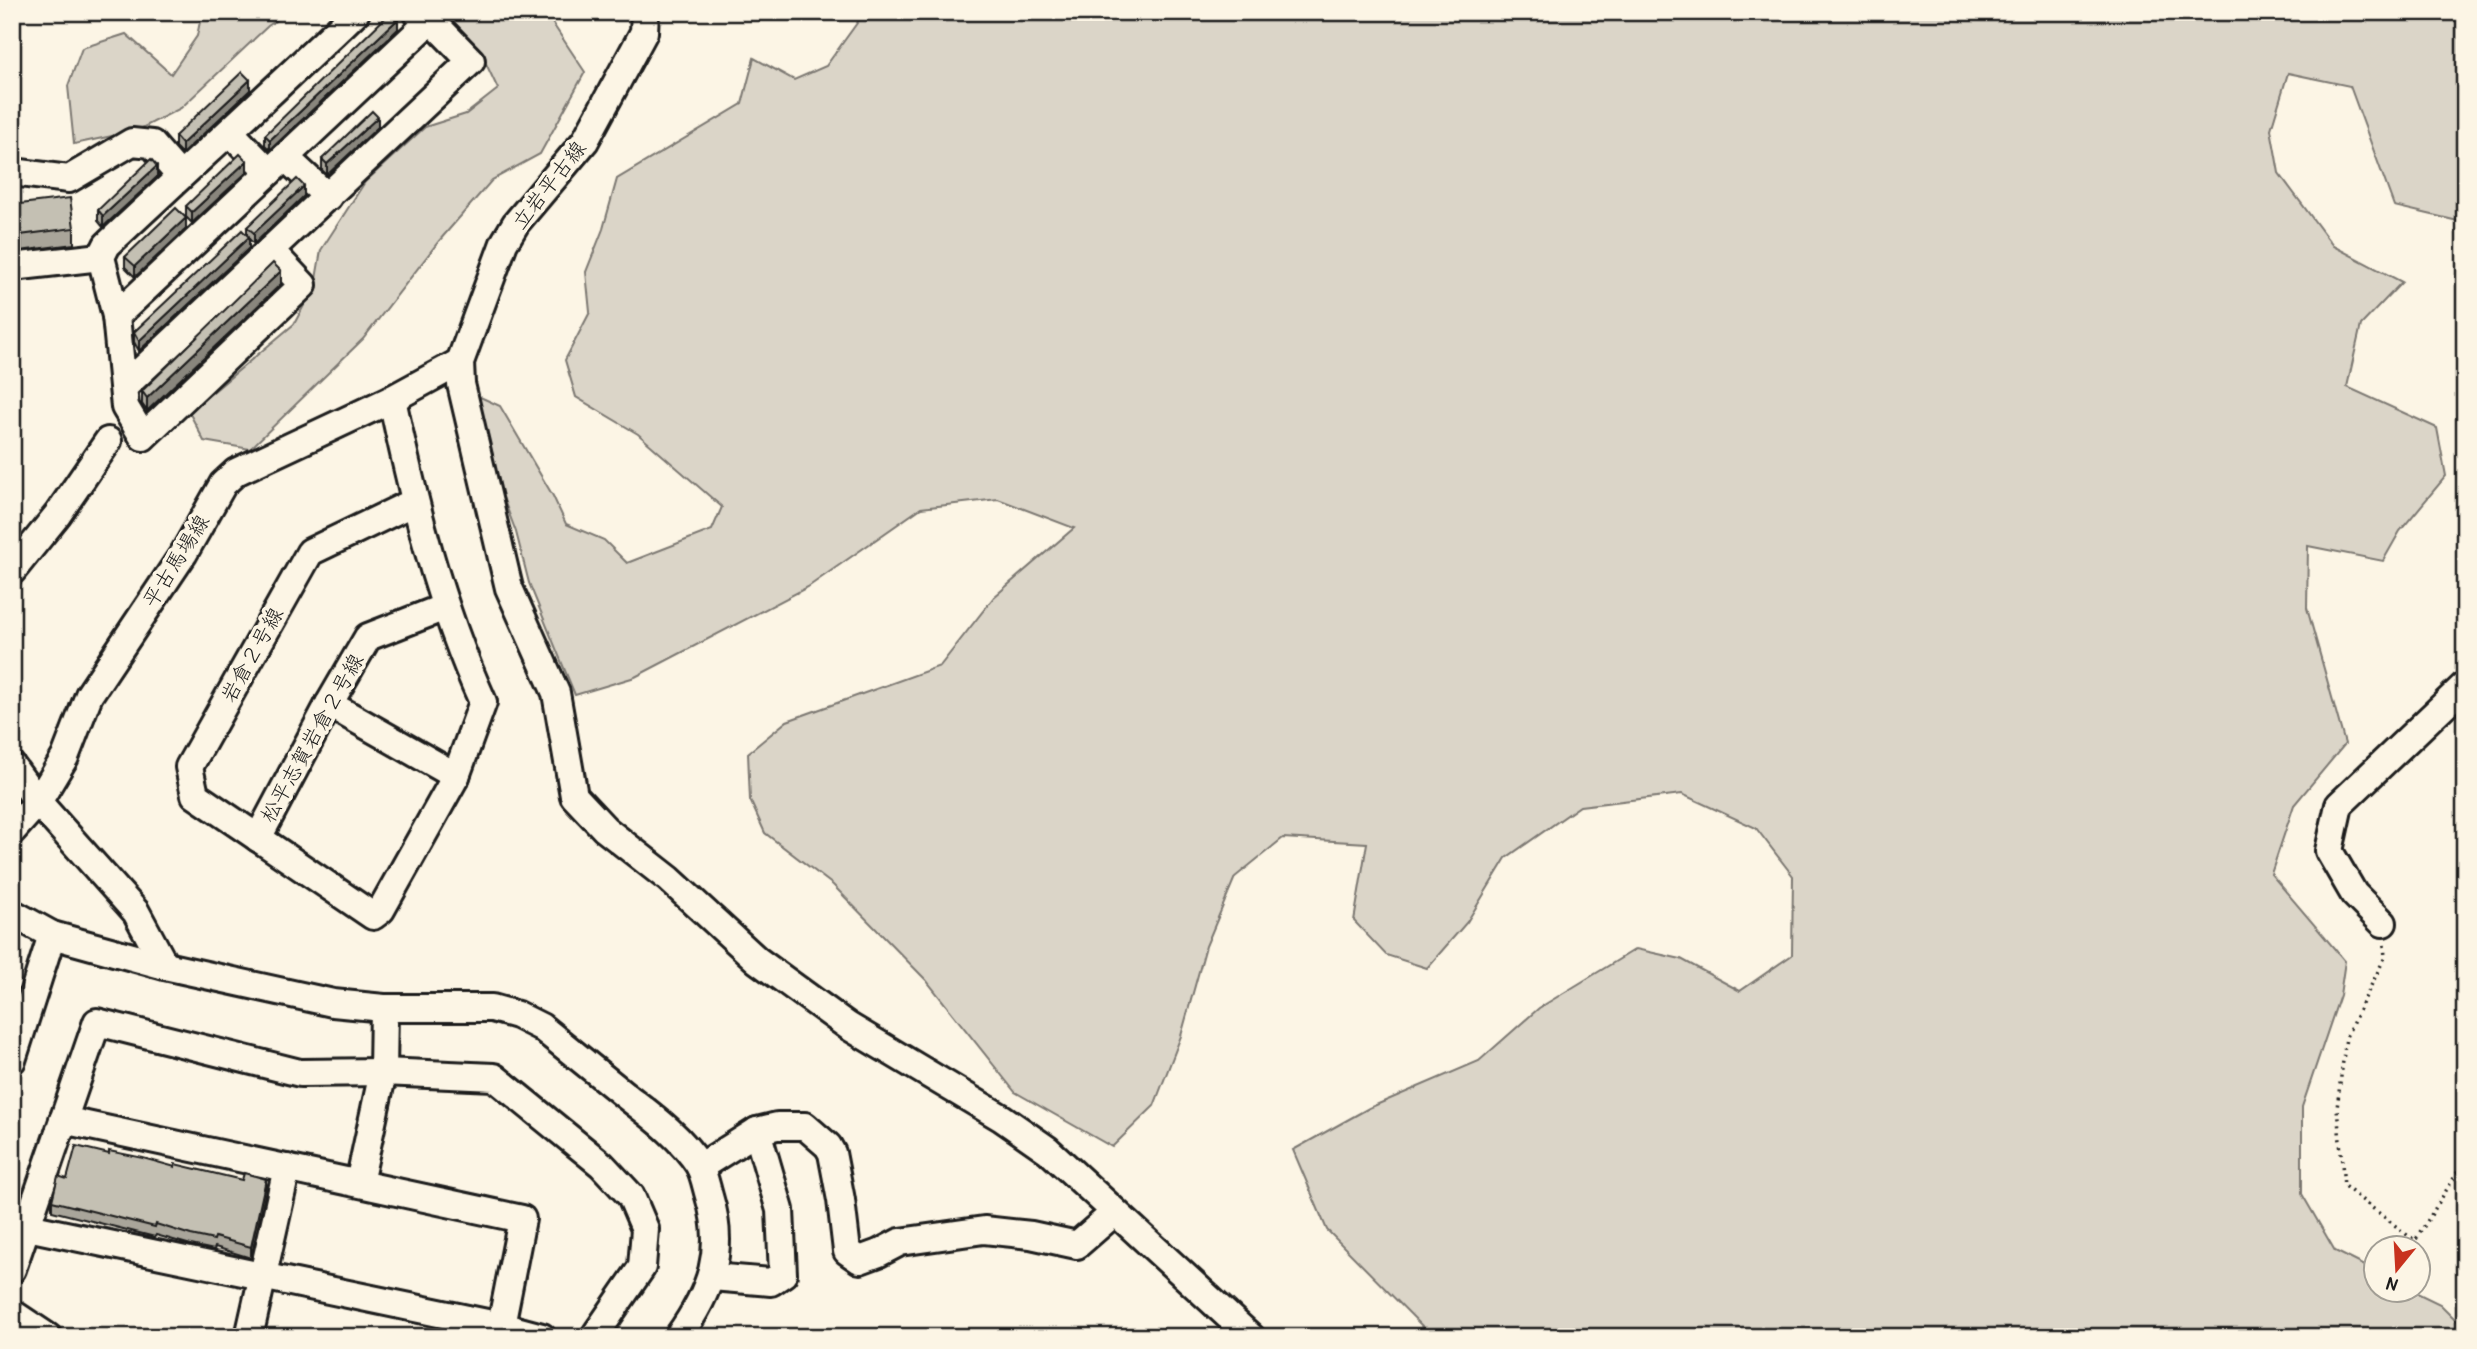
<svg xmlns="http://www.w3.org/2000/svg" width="2477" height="1349" font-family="'Patrick Hand','Klee One',sans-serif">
	<rect width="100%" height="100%" fill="#fcf5e5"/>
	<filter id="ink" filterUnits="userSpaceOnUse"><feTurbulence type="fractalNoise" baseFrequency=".0143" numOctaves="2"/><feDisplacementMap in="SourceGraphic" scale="14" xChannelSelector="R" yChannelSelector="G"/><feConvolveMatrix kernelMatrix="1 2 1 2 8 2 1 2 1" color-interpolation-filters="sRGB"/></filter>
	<g filter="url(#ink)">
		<g fill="#dbd5c8" stroke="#7c7872" stroke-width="2">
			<polygon points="202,12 288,12 268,26 181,108 136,131 74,144 68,86 82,48 126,34 171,74 197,36"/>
			<polygon points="445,12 545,12 585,72 540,154 492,180 439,241 363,339 250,449 204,441 189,412 294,324 315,285 321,250 365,182 425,127 466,114 498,89 481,53"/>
			<polygon points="865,12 2465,12 2465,206 2458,221 2394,206 2350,86 2288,73 2271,129 2279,173 2333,246 2402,282 2361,325 2347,387 2437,428 2446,476 2400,531 2383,561 2308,546 2307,608 2345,744 2294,805 2271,874 2345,961 2340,995 2302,1107 2302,1194 2335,1251 2375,1271 2376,1290 2411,1290 2440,1304 2465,1329 2465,1337 1433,1337 1327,1230 1293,1150 1369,1108 1479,1061 1539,1008 1636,949 1681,959 1740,991 1792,955 1793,876 1756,828 1682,794 1580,806 1506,858 1467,922 1427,968 1386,955 1354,921 1367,843 1283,838 1235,877 1206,946 1181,1036 1154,1106 1112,1147 1015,1092 926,980 833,885 765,833 750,800 748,753 787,721 940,666 994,597 1074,528 998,499 921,508 808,587 635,677 575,695 529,583 516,532 487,455 478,396 500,406 553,496 566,524 604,540 627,563 712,530 722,507 638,434 576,397 565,360 590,312 586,272 603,229 617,179 742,104 754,58 794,80 826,66"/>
		</g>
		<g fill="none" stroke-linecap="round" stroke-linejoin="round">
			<g stroke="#1c1c1c" stroke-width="32">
				<g id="minor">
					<path d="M356 12C274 91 190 167 107 245L101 257 116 316 125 407 143 437 303 285 270 250 471 61 431 20 417 12"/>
					<polyline points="645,12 644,32 585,141 516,223 504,243 460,362 461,384 509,588 556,693 574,796 605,829 669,879 757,960 848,1026 1002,1118 1048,1150 1251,1337"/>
					<polyline points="230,132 269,172"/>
					<polyline points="285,157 328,197"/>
					<polyline points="12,172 69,179 132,142 152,144 180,176"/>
					<polyline points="12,267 101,257"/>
					<polyline points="116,316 431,20"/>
					<polyline points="125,386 270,250"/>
					<path d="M392 399C414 503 439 605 483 702L456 776 381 910 373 916 195 795 189 767 310 552 414 502"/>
					<polyline points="12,571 58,514 108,441"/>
					<polyline points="329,704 456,776"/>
					<polyline points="12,766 38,802 136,912 165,966"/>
					<polyline points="12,831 38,802 65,757 89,695 184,553 223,484 236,472 392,399 460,362"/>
					<polyline points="258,838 329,704 368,637 445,607"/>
					<path d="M12 913 52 935 165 966 333 1003 384 1008H492L517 1015 541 1027C569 1050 597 1072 625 1095 652 1116 680 1136 699 1165 704 1174 706 1186 709 1196 726 1251 711 1291 678 1337"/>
					<polyline points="2383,923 2354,894 2329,851 2339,805 2465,685"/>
					<polyline points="12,1060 52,935"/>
					<polyline points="63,1120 522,1219 501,1326"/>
					<polyline points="700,1167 757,1131 777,1126 805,1126 828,1146 832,1153 841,1200 847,1251 860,1260 879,1253 900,1242 984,1230 1031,1235 1077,1245 1115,1212"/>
					<polyline points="359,1183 383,1072 384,1008"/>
					<polyline points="13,1224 501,1326 542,1337"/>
					<polyline points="12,1269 97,1022 300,1073 383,1072 494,1077 602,1165 631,1196 645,1229 642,1267 594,1337"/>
					<polyline points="712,1277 771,1282 783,1274 780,1210 757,1131"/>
					<polyline points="12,1313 48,1337"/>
					<polyline points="249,1337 287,1168"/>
				</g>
			</g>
			<polyline stroke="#1c1c1c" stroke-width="3.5" stroke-dasharray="2 5" stroke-linecap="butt" points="2384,945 2385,957 2346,1037 2337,1108 2344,1186 2415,1241 2465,1160"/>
			<use href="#minor" stroke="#fcf5e5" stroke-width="26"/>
		</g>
		<g fill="#a9a59a" stroke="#1c1c1c" stroke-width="2">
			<polygon points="398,29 270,150 265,145 265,135"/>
			<polygon points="250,90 182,154 175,147 175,136"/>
			<polygon points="378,127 327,175 322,170 322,159"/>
			<polygon points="247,172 192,223 186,217 186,206"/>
			<polygon points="157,177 103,227 98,221 98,210"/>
			<polygon points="304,196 254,244 249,239 249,248 139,351 134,342 134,332 247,235 247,227"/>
			<polygon points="12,205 74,228 74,244 12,252"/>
			<polygon points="186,229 135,277 125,267 125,257"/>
			<polygon points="281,284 147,411 142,404 142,391"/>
			<polygon points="109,1154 266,1189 251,1258 215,1247 214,1250 191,1245 156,1235 155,1237 52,1211 52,1201 67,1179"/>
		</g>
		<g fill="#89867d" stroke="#1c1c1c" stroke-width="2">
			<polygon points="398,19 398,29 270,150 270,140"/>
			<polygon points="250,80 250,90 182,154 182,144"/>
			<polygon points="378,117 378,127 327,175 327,164"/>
			<polygon points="247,161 247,172 192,223 192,212"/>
			<polygon points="157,166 157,177 103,227 103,216"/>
			<polygon points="304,186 304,196 254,244 254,233"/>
			<polygon points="186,218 186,229 135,277 135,266"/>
			<polygon points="249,237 249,248 139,351 139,341"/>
			<polygon points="281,271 281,284 147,411 147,398"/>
			<polygon points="266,1179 266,1189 251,1258 251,1247"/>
		</g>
		<g fill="#c4c0b3" stroke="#1c1c1c" stroke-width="2">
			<polygon points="391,12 398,19 270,140 265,135"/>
			<polygon points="242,72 250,80 182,144 175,136"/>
			<polygon points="372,111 378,117 327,164 322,159"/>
			<polygon points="240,154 247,161 192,212 186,206"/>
			<polygon points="151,159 157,166 103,216 98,210"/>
			<polygon points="297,179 304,186 254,233 247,227"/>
			<polygon points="70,198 74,228 12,236 12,205"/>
			<polygon points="176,208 186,218 135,266 125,257"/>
			<polygon points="242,230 249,237 139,341 134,332"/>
			<polygon points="273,263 281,271 147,398 142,391"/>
			<polygon points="76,1146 109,1154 109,1151 143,1158 175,1167 175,1164 242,1180 244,1173 266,1179 251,1247 215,1237 214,1240 191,1235 156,1224 155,1227 52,1201 58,1176 67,1179"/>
		</g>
	</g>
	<g text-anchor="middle" stroke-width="7" stroke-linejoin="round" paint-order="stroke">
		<g font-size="21" fill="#1c1c1c" stroke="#fcf5e5">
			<text transform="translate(549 185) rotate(-52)" y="7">立岩平古線</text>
			<text transform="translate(176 561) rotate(-58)" y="7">平古馬場線</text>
			<text transform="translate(252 655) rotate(-61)" y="7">岩倉２号線</text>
			<text transform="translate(312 738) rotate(-61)" y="7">松平志賀岩倉２号線</text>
		</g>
	</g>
	<rect width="2477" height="1349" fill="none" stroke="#fcf5e5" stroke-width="42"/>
	<rect x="21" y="21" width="2435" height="1307" fill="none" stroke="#1c1c1c" stroke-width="2.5" filter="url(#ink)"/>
	<g transform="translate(2397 1269) rotate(198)"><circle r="33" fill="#fcf5e5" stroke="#a29e95" stroke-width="2"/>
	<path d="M0-5L12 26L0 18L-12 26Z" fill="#c8321e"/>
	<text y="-10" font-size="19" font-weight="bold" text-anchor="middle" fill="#1c1c1c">N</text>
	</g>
</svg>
